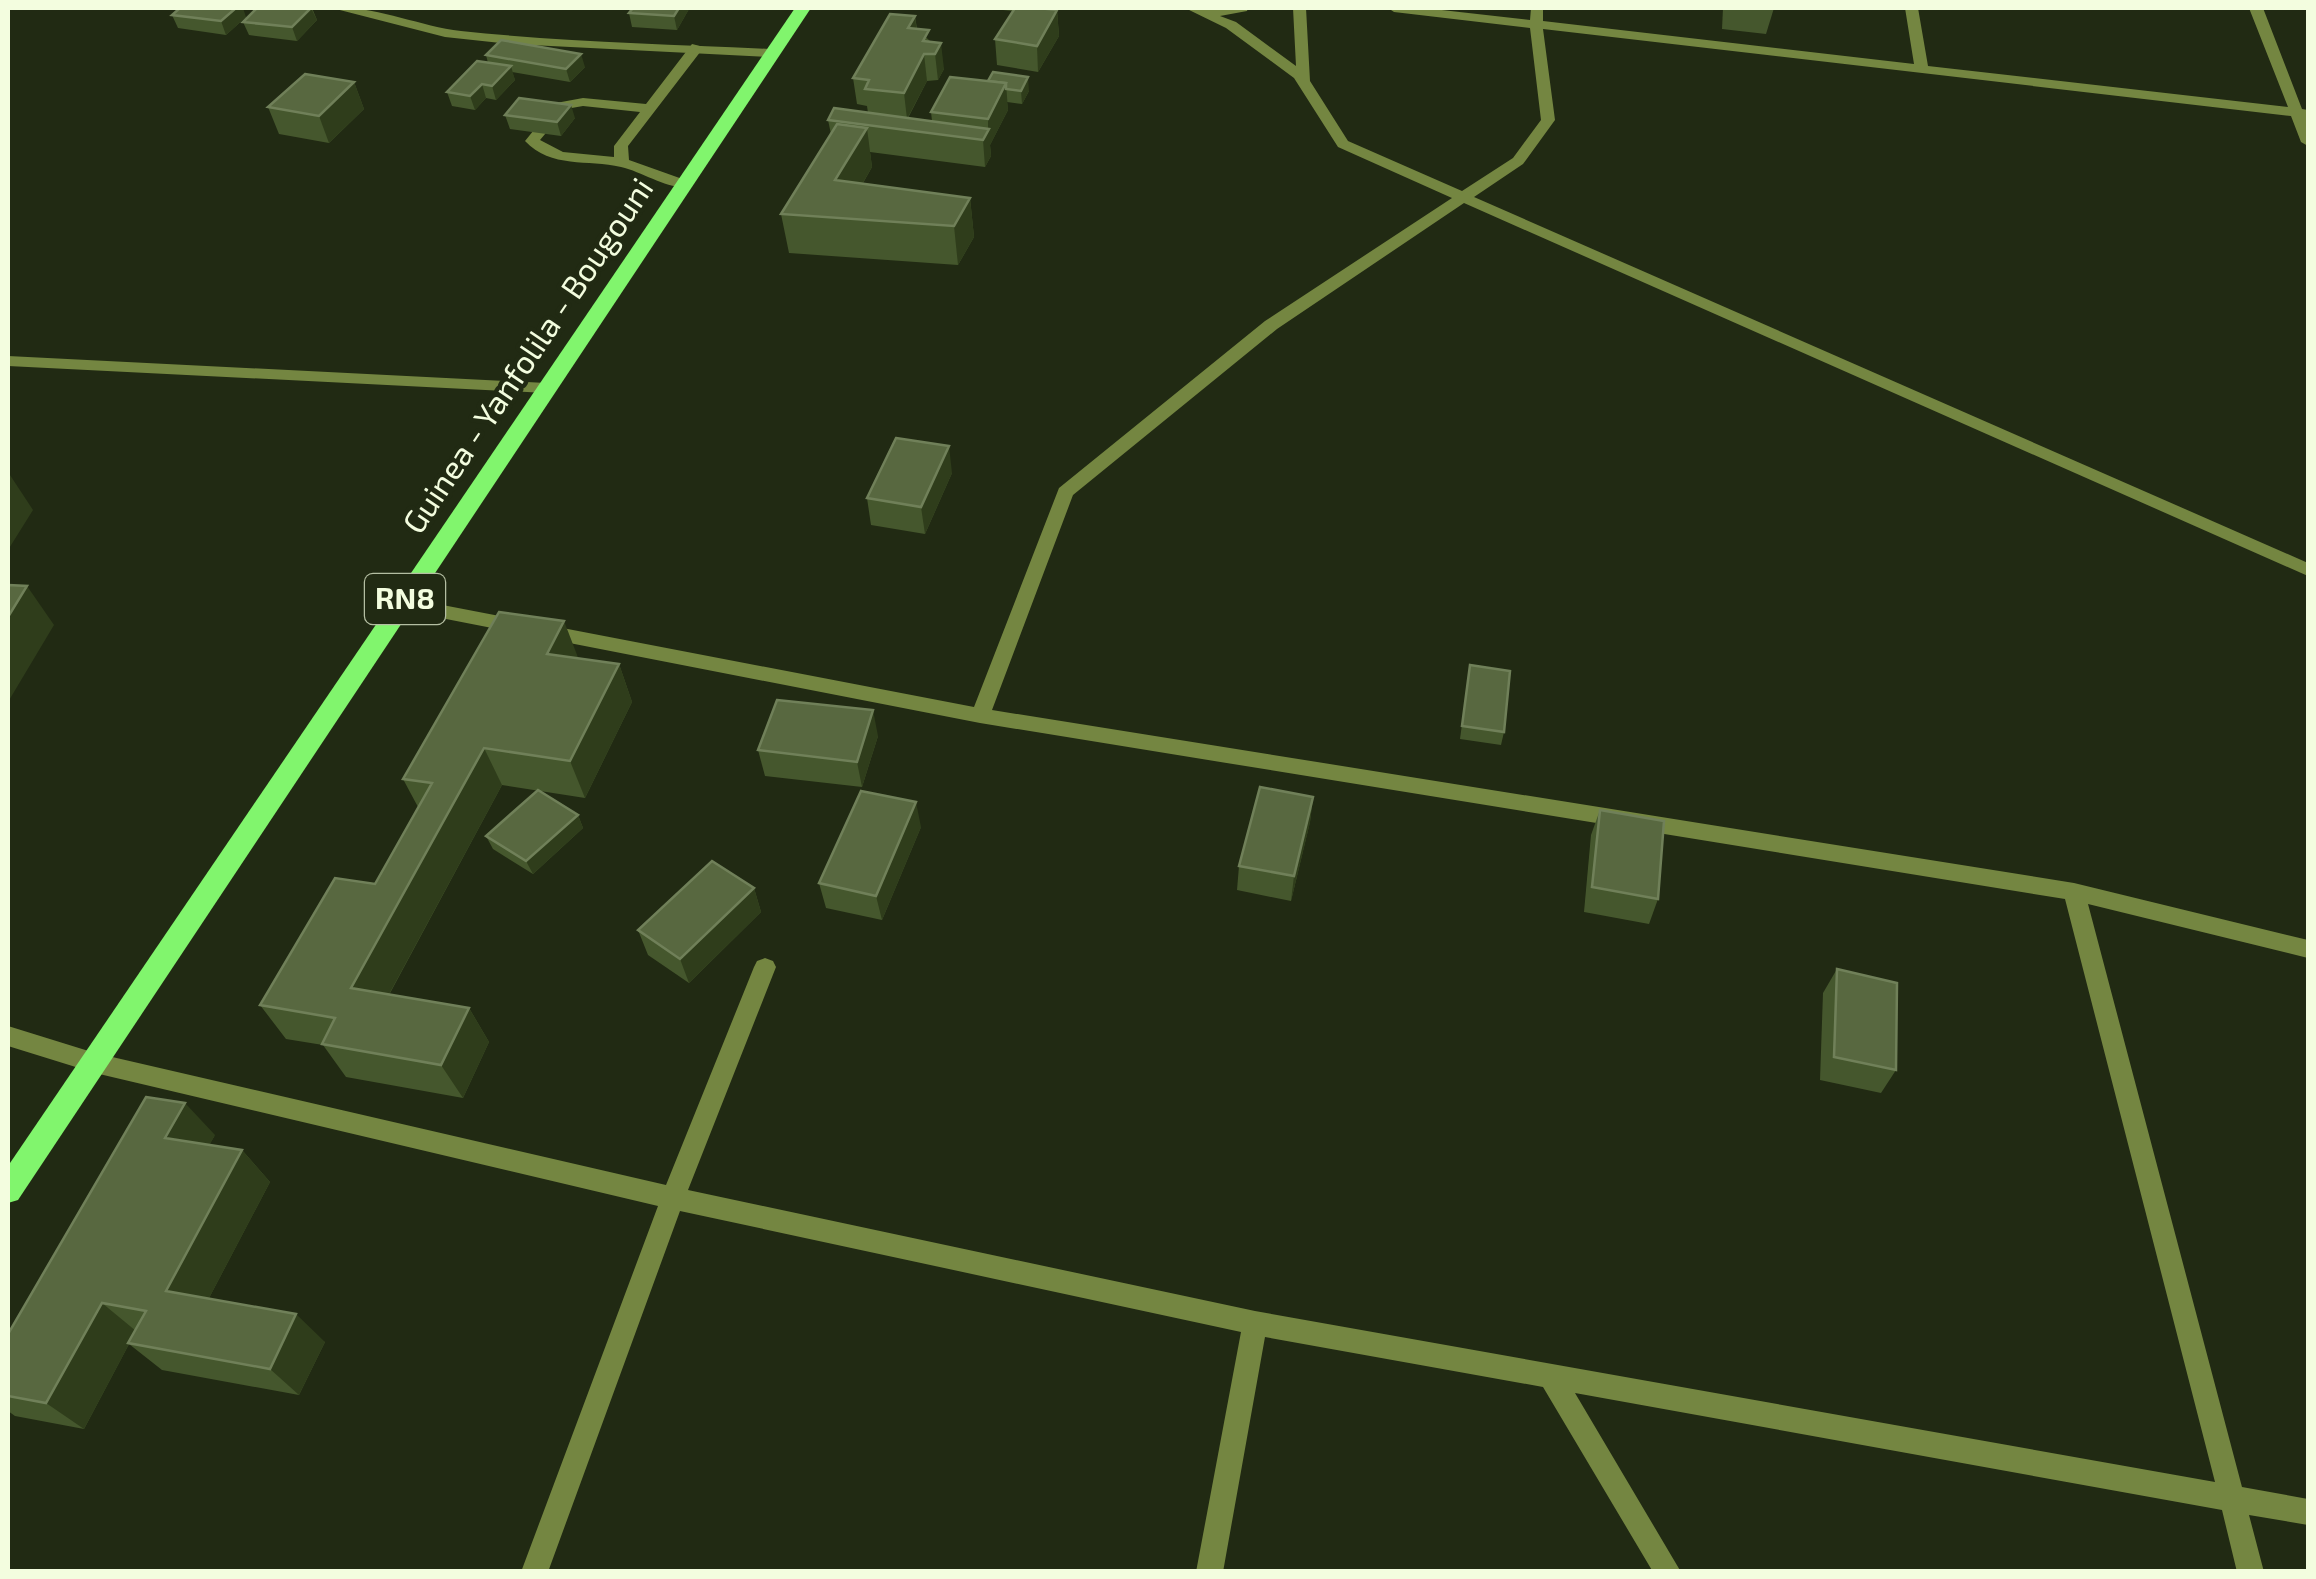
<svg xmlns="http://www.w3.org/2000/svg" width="2316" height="1579" font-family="'Exo 2',sans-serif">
	<rect width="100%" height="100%" fill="#212a13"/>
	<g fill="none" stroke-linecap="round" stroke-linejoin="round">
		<g fill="#748641" fill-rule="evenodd">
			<path d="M692 44 704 47 628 146 629 160 688 181V187C666 189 643 172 621 167 588 159 551 169 525 141L556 103 583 98 646 104ZM583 106 640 112 614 146V157L563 152 540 140 566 109Z"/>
			<polygon points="8,356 546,383 554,388 546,393 8,366"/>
		</g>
		<g fill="#748641" fill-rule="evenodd">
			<path d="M332 8C375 5 418 26 461 31 564 42 667 44 770 49L777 53 770 57 511 44 445 37Z"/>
			<polygon points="1185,8 1248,8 1247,11 1220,16 1236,22 1296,66 1293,8 1306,8 1310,81 1348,141 1462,191 1513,158 1541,120 1530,28 1394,12 1388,8 1424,8 1530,20 1531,8 1543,8 1543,21 1914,64 1905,8 1918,8 1928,66 2288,107 2249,8 2263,8 2302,109 2308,110 2308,118 2306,118 2308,146 2301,142 2291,116 1543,29 1555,120 1523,164 1474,197 2308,563 2308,576 1464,203 1277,329 1073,495 992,710 2074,883 2308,940 2308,958 2088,904 2242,1487 2308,1499 2308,1525 2249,1515 2264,1572 2237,1572 2222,1510 1575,1393 1681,1572 1653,1572 1543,1387 1265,1337 1223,1572 1196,1572 1241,1332 680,1211 548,1572 521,1572 658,1206 95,1073 8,1046 8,1026 95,1053 666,1185 754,967 757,961 765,958 773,961 776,967 688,1190 1255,1311 2215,1482 2065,899 980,723 395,609 392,604 395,599 401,597 974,707 1059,488 1265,321 1452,198 1338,147 1294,78 1226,28"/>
		</g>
		<polygon fill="#81f56d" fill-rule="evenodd" points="795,8 811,8 18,1200 8,1203 8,1166"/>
	</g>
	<g fill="#45572d">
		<polygon points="257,8 312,8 317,20 297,41 249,35 243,22"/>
		<polygon points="633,8 688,8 689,9 677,30 632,27 629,13"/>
		<polygon points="983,8 1038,8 1057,10 1059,36 1038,72 997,65 995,39 1013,11"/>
		<polygon points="1723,8 1774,8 1766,34 1722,29"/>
		<polygon points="172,15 246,17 226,35 178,28"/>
		<polygon points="915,16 917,29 930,41 944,69 938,80 927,81 908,118 932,121 931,112 950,77 1029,91 1022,104 1007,102 1008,110 990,145 991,156 985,167 870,152 872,167 863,183 970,198 974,237 958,265 789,253 781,214 831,134 828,120 868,113 867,106 857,104 853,78"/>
		<polygon points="486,55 585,67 570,82 512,72 515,80 496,100 486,98 475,110 452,106 447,92 488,63"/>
		<polygon points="354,82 364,109 329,143 279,134 268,107"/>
		<polygon points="505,115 575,118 561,136 510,129"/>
		<polygon points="952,473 925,534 871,525 867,498"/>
		<polygon points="578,658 619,664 632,702 585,798 502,785 389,995 469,1008 489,1042 463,1098 346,1077 323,1045 286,1039 260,1005 375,884 418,807 403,779"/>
		<polygon points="1470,665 1504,732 1501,745 1460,739"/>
		<polygon points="878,736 862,787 765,776 758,750"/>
		<polygon points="1313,797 1310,822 1291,901 1237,890 1239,866"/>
		<polygon points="1600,810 1658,899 1649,924 1584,912 1591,835"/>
		<polygon points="578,815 583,828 533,874 493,849 486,836"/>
		<polygon points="921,827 882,920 826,908 819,883"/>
		<polygon points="754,888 761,912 689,983 648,955 638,930"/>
		<polygon points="1837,969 1896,1070 1881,1093 1820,1080 1823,993"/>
		<polygon points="215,1135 209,1145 242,1150 270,1182 209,1298 325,1342 299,1395 162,1370 129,1344 84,1429 15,1416 8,1411 8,1334"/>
	</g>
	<g fill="#2f3d1b">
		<polygon points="236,8 243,8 246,17 226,35 221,21"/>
		<polygon points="311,8 317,20 297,41 292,27"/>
		<polygon points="679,8 688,8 689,9 677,30 674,16"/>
		<polygon points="1057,10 1059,36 1038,72 1037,46"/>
		<polygon points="915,16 918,43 908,28"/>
		<polygon points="941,43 944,69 938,80 935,54"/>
		<polygon points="581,54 585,67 570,82 566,69"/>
		<polygon points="924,54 927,81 907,119 904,93"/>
		<polygon points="511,66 515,80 496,100 492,86"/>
		<polygon points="1028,77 1029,91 1022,104 1021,91"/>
		<polygon points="354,82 364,109 329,143 319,116"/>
		<polygon points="1006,83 1008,110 990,145 991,156 985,167 983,140 988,130 988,119"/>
		<polygon points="482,84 486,98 475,110 470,96"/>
		<polygon points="571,105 575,118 561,136 557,122"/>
		<polygon points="867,128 872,167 842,219 835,180"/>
		<polygon points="970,198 974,237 958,265 954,226"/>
		<polygon points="949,446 952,473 925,534 921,507"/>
		<polygon points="8,472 33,510 8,550"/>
		<polygon points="27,586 54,625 8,702 8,617"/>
		<polygon points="564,621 579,660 547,654"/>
		<polygon points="619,664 632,702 585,798 570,761"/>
		<polygon points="873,710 878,736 862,787 857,762"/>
		<polygon points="484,748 502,785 374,1022 351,988"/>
		<polygon points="1313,797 1310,822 1291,901 1294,876"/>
		<polygon points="916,802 921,827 882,920 876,896"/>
		<polygon points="578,815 583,828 533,874 526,861"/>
		<polygon points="754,888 761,912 689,983 680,959"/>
		<polygon points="469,1008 489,1042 463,1098 441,1065"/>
		<polygon points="185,1103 215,1135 196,1169 165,1138"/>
		<polygon points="242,1150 270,1182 198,1319 166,1291"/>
		<polygon points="102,1303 136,1331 84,1429 46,1403"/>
		<polygon points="296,1314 325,1342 299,1395 270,1369"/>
	</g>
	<g fill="#586840" stroke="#708059" stroke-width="2.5">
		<polygon points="180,8 236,8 221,21 172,15"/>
		<polygon points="257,8 311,8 292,27 243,22"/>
		<polygon points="633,8 679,8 674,16 629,13"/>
		<polygon points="1015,8 1038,8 1057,10 1037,46 995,39"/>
		<polygon points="890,14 915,16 908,28 929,30 923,41 941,43 935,54 924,54 904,93 865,89 869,80 853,78"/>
		<polygon points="501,40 581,54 566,69 486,55"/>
		<polygon points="477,61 511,66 492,86 482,84 470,96 447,92"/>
		<polygon points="993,72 1028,77 1021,91 1006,89 1006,83 988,81"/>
		<polygon points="305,74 354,82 319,116 268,107"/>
		<polygon points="950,77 1006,83 988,119 931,112"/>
		<polygon points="519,98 571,105 557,122 505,115"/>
		<polygon points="834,108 989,129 983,140 828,120"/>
		<polygon points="837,124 867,128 835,180 970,198 954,226 781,214"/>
		<polygon points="896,438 949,446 921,507 867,498"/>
		<polygon points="8,585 27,586 8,617"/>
		<polygon points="499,612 564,621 547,654 619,664 570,761 484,748 351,988 469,1008 441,1065 322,1044 335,1018 260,1005 335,878 375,884 432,783 403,779"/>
		<polygon points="1470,665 1510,671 1504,732 1462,726"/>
		<polygon points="777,700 873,710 857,762 758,750"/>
		<polygon points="1260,787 1313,797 1294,876 1239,866"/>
		<polygon points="538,790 578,815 526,861 486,836"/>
		<polygon points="861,791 916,802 876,896 819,883"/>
		<polygon points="1600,810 1664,821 1658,899 1592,887"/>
		<polygon points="712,861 754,888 680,959 638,930"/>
		<polygon points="1837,969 1897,983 1896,1070 1834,1057"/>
		<polygon points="146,1097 185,1103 165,1138 242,1150 166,1291 296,1314 270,1369 128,1343 146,1311 102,1303 46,1403 8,1396 8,1334"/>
	</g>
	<g text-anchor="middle" stroke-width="9" stroke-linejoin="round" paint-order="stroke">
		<rect fill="#212a13" stroke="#b4bea2" stroke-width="2.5" x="365" y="574" width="80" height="50" rx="8"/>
		<g font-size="30" font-weight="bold" fill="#f3fddf">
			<text x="405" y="609">RN8</text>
		</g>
		<g font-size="32" fill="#f3fddf" stroke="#212a13">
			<text transform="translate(528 356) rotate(-56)" y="11">Guinea - Yanfolila - Bougouni</text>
		</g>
	</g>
	<rect width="2316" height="1579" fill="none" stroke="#f3fddf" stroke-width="20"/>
</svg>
